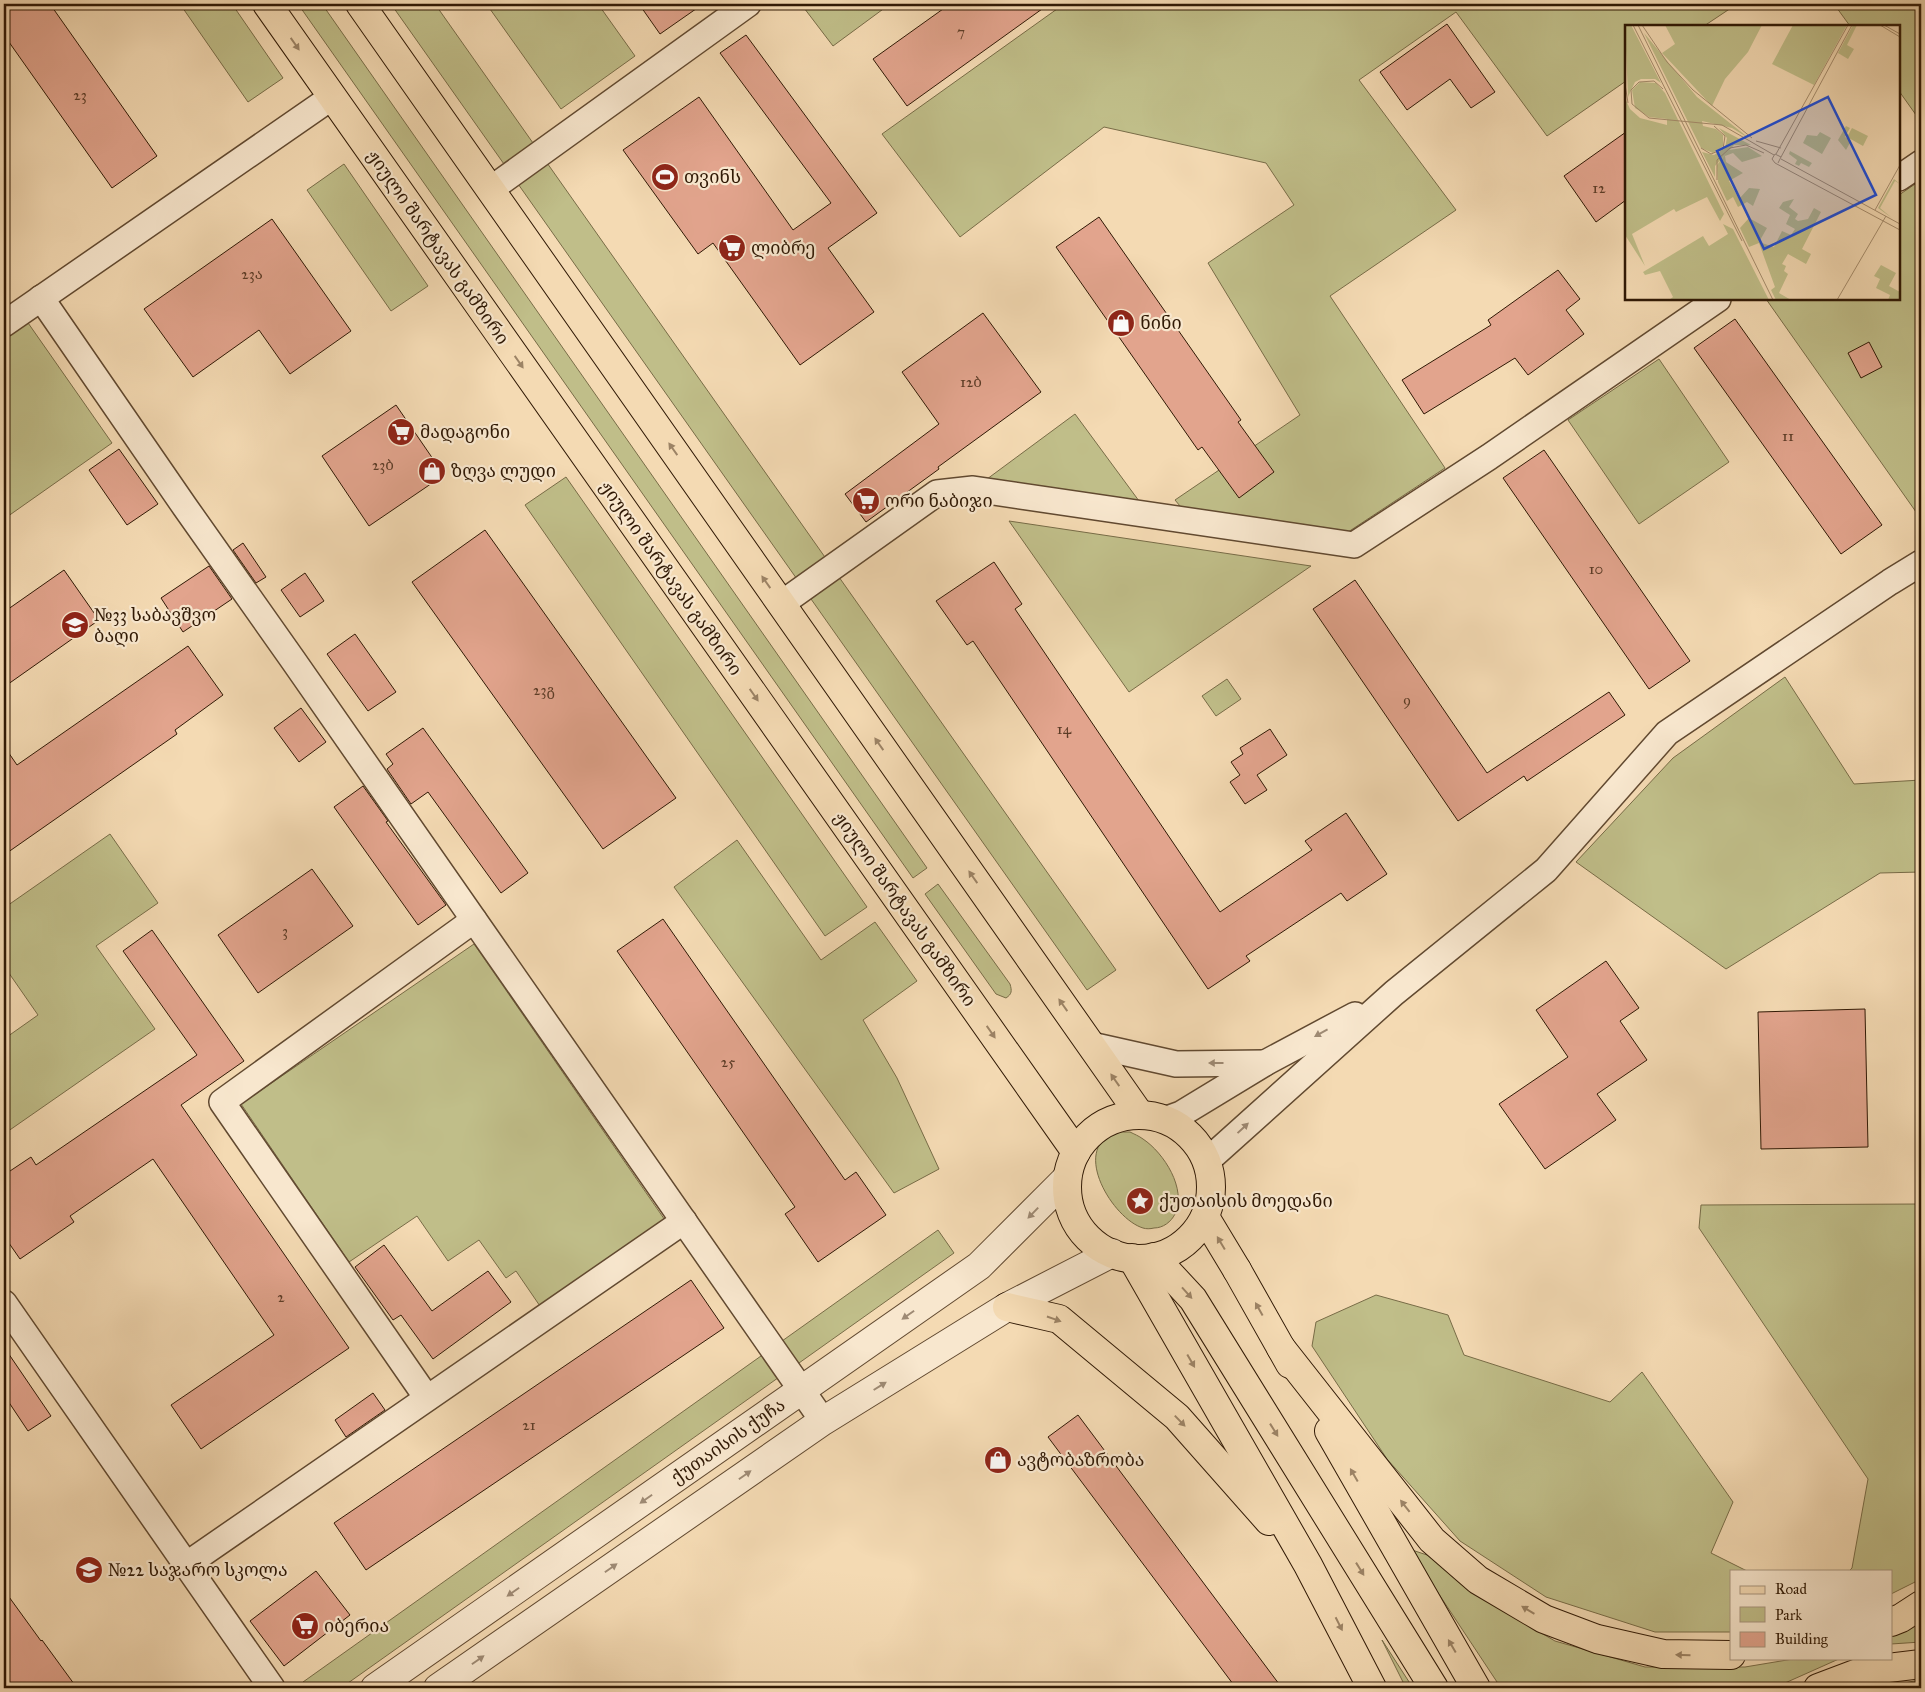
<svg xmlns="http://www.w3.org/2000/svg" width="1925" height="1692" font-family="'IM FELL Great Primer','Noto Serif Georgian',serif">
	<rect width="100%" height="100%" fill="#f4dab3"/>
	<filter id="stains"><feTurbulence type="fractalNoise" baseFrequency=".004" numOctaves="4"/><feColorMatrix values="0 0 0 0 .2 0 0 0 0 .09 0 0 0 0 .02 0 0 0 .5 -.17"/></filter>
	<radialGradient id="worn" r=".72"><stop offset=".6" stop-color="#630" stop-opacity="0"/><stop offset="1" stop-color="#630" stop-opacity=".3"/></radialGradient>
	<g fill="#c0be89" stroke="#786c47">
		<polygon points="180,4 232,4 283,78 248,102"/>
		<polygon points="298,4 322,4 927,868 913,878"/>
		<polygon points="391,4 435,4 1116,970 1087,990"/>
		<polygon points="497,4 598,4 635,56 561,109 490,9"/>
		<polygon points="801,4 890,4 833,46"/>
		<polygon points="1064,4 1737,4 1704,26 1626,26 1626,81 1547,136 1456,12 1359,80 1456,210 1330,296 1445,468 1342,536 1190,518 1175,500 1300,415 1208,263 1294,205 1266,163 1104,127 960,237 882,134"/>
		<polygon points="1834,4 1921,4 1921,122 1899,91 1899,26 1850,26"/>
		<polygon points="344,164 428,286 391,311 307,190"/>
		<polygon points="1921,180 1921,519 1766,299 1899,299 1899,195"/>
		<polygon points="26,320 112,443 4,519 4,336"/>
		<polygon points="1659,359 1729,462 1639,524 1568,420"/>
		<polygon points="1075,414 1142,505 983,482"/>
		<polygon points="566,477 867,907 825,936 525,505"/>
		<polygon points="1009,521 1311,566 1129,692"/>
		<polygon points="1785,677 1854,784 1921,780 1921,872 1880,873 1726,969 1576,862 1673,758"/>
		<polygon points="1227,679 1241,699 1216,716 1202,696"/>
		<polygon points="110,834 158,903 96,946 155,1029 4,1134 4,1039 38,1015 4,966 4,908"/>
		<polygon points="737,840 821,960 875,922 917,981 863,1020 897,1078 939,1169 894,1193 674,887"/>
		<path d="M938 884 1010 984C1012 991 1012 994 1006 998L996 994 925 894Z"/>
		<polygon points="474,944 667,1223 542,1309 516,1271 506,1278 479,1240 448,1261 417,1216 349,1262 241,1104"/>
		<path d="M1130 1132C1134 1134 1139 1136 1143 1139 1164 1153 1187 1189 1175 1214 1171 1222 1163 1228 1154 1228 1150 1229 1146 1229 1143 1228 1113 1219 1071 1150 1114 1133 1119 1132 1125 1132 1130 1132Z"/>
		<polygon points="1921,1204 1921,1579 1891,1594 1891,1571 1849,1571 1852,1568 1868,1479 1699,1228 1701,1205"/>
		<polygon points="938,1230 954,1253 341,1688 307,1688 303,1682"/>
		<polygon points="1376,1295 1448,1315 1464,1355 1610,1402 1642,1372 1733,1502 1711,1553 1747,1571 1731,1571 1731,1632 1655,1632 1546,1597 1460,1541 1387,1459 1312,1346 1316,1322"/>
		<polygon points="1409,1549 1433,1557 1491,1604 1555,1641 1645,1667 1745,1667 1799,1658 1841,1658 1785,1683 1779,1688 1501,1688"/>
		<polygon points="1921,1617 1921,1642 1891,1644 1891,1629"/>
		<polygon points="1382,1640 1413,1688 1406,1688"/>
		<polygon points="1914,1681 1921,1682 1921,1688 1882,1688"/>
	</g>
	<g fill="#e2a48d" stroke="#301905">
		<polygon points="4,4 50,4 157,156 112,188 4,35"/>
		<polygon points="639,4 703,4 660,34"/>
		<polygon points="950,4 1049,4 907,106 873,59"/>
		<polygon points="1447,24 1495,92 1471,108 1450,79 1407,110 1380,72"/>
		<polygon points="746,35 877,213 828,248 874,312 800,365 713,243 698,254 623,150 699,97 793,230 831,203 720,53"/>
		<polygon points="1626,132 1626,200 1596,222 1564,176"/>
		<polygon points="1099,217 1241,420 1238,422 1274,472 1239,498 1202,447 1198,450 1056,247"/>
		<polygon points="272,219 351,331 290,374 259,330 193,377 144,309"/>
		<polygon points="1558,270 1580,299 1566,310 1584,334 1528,375 1515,358 1424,414 1402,380 1491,325 1488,320"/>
		<polygon points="983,313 1041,392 938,467 939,469 866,522 845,494 939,424 902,372"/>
		<polygon points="1735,319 1882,525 1841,554 1694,348"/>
		<polygon points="1869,342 1882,367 1861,378 1848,353"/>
		<polygon points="396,405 444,475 369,526 322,456"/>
		<polygon points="119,449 158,504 127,525 89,470"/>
		<polygon points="1544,450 1690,661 1649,689 1503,478"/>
		<polygon points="485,530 676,798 603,849 412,582"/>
		<polygon points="243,543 266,577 256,583 233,550"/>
		<polygon points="994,562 1022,604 1015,609 1220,912 1312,850 1305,841 1346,813 1387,874 1347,901 1341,893 1246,956 1250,961 1208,989 973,641 967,645 936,601"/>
		<polygon points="209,566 232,599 183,632 161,598"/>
		<polygon points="64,570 99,620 4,687 4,612"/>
		<polygon points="305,573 324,601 300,617 281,590"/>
		<polygon points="1355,580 1487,773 1609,692 1625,715 1527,781 1524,776 1458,821 1313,609"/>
		<polygon points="355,634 396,692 368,711 327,654"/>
		<polygon points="188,646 223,695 175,730 177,734 4,855 4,746 17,765"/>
		<polygon points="301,708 326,742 299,762 274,728"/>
		<polygon points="423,728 528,873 501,893 428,792 411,804 387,769 393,764 386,754"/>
		<polygon points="1270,729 1287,755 1257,775 1267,790 1245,804 1230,782 1240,775 1231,762 1243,754 1240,748"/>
		<polygon points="363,786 388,821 386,822 446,905 418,925 334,807"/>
		<polygon points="312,869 353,926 258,993 218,935"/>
		<polygon points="663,919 845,1180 856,1172 886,1215 818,1262 785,1214 795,1207 617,951"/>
		<polygon points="152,930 244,1061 181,1105 349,1348 201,1449 171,1405 274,1335 153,1159 70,1216 74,1222 20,1259 4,1236 4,1175 31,1157 36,1165 197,1055 123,951"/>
		<polygon points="1606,961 1639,1008 1620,1021 1647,1060 1597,1094 1616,1120 1545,1169 1499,1104 1568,1057 1536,1010"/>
		<polygon points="1865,1009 1868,1147 1761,1149 1758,1012"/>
		<polygon points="384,1245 432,1311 488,1271 511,1302 433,1359 401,1315 393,1320 355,1267"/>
		<polygon points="691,1280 724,1328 366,1570 334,1523"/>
		<polygon points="4,1347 51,1416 28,1431 4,1395"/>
		<polygon points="373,1393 385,1410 346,1437 335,1420"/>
		<polygon points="1078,1415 1282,1688 1236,1688 1048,1437"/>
		<polygon points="316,1571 350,1615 284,1666 250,1621"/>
		<polygon points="4,1590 41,1641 42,1640 77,1688 4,1688"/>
	</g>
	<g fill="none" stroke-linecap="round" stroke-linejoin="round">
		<g stroke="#614930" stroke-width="28">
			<g id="minor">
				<polyline points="1899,178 1921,163"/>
				<polyline points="491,189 748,4"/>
				<polyline points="41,298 185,507 293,660 823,1421"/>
				<polyline points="4,324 332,97"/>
				<polyline points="781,604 937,493 973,489 1354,545 1489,457 1718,299"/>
				<polyline points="1091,1045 1176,1064 1265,1063"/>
				<polyline points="1167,1119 1181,1114 1265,1063 1355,1015"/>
				<polyline points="1207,1161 1394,993 1546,870 1667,733 1890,582 1921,563"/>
				<polyline points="4,1303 272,1688"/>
				<polyline points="427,1398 222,1102 474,920"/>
				<polyline points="186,1565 684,1221"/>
			</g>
		</g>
		<g stroke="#614930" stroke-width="30">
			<g id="tertiary">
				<polyline points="375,1688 979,1266 1067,1178"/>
				<polyline points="438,1688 823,1421 1007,1307 1112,1253"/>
			</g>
		</g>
		<g stroke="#301905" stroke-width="30">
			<g id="primary">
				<polyline points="267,4 1076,1152"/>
				<polyline points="360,4 1140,1115"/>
				<circle cx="1139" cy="1187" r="72"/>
				<polyline points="1205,1217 1237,1270"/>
			</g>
		</g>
		<g stroke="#301905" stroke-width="30">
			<g id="motorway">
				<polyline points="1154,1257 1193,1299 1434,1688"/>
				<polyline points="1132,1258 1308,1565 1372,1688"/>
				<polyline points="1237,1270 1290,1364"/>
				<polyline points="1007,1307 1059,1319 1177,1417 1269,1521"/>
				<polyline points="1281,1348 1432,1540 1478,1580 1544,1619 1597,1639 1663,1654 1731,1655"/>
				<polyline points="1329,1431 1476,1688"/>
				<polyline points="1891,1622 1901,1618 1921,1605"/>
				<polyline points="1818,1688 1863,1671 1921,1664"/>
			</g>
		</g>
		<use href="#minor" stroke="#f8e7ce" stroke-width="25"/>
		<use href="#tertiary" stroke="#f8e7ce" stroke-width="28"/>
		<use href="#primary" stroke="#f4dab3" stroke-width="28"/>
		<use href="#motorway" stroke="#f4dab3" stroke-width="28"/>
	</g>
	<defs><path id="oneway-solid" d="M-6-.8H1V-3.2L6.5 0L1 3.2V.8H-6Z" transform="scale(1.25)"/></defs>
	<g fill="#9c8365">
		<use href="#oneway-solid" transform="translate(295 44) rotate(55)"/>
		<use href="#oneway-solid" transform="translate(519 362) rotate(55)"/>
		<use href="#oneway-solid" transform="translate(673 449) rotate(-125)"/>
		<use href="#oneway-solid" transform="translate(766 582) rotate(-125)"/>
		<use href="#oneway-solid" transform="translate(754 695) rotate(55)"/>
		<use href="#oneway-solid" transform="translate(879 744) rotate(-125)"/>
		<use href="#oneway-solid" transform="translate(973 877) rotate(-125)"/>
		<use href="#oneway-solid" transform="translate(1063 1005) rotate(-125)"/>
		<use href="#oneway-solid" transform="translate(991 1032) rotate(55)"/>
		<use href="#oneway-solid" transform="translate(1115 1080) rotate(-125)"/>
		<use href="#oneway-solid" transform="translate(1221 1243) rotate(-121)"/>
		<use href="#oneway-solid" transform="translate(1187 1293) rotate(48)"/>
		<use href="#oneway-solid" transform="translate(1259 1309) rotate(-119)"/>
		<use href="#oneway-solid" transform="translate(1054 1319) rotate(19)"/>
		<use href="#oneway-solid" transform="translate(1191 1361) rotate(60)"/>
		<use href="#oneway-solid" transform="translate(1180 1421) rotate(46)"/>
		<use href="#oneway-solid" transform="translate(1274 1430) rotate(58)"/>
		<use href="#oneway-solid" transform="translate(1354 1475) rotate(-120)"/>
		<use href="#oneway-solid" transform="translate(1405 1506) rotate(-128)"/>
		<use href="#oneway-solid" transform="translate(1360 1569) rotate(58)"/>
		<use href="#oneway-solid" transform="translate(1528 1610) rotate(-149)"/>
		<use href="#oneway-solid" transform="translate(1339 1624) rotate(63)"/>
		<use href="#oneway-solid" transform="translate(1452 1646) rotate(-120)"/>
		<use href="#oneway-solid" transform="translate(1683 1655) rotate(-178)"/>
	</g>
	<g fill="#9e8a74">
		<use href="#oneway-solid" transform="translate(1321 1033) rotate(151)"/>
		<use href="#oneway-solid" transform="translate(1216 1063) rotate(180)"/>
		<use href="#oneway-solid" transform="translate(1243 1128) rotate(-43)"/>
		<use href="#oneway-solid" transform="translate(1033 1213) rotate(134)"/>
		<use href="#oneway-solid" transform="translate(908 1315) rotate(145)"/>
		<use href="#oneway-solid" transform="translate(880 1386) rotate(-32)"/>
		<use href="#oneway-solid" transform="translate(745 1475) rotate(-35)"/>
		<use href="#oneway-solid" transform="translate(646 1499) rotate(145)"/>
		<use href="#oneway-solid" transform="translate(611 1568) rotate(-35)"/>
		<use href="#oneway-solid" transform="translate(513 1592) rotate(145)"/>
		<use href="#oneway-solid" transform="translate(478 1660) rotate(-35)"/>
	</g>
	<defs>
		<g id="stadium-disc" transform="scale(1.4375)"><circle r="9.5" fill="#8f2418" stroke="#f8e7ce"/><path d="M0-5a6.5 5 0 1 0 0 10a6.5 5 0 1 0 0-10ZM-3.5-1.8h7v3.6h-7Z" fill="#fff"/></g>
		<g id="supermarket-disc" transform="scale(1.4375)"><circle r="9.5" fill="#8f2418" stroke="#f8e7ce"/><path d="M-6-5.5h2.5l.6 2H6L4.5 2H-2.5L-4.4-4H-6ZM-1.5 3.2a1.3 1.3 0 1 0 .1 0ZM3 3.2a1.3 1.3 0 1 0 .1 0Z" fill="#fff"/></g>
		<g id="shop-disc" transform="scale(1.4375)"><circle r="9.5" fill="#8f2418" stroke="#f8e7ce"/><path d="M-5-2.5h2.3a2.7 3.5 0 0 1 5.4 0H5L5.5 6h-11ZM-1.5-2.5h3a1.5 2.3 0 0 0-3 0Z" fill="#fff"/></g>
		<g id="school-disc" transform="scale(1.4375)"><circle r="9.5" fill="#8f2418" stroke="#f8e7ce"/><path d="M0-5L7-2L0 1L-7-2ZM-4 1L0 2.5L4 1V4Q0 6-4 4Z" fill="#fff"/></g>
		<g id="sight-disc" transform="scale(1.4375)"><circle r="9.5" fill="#8f2418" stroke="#f8e7ce"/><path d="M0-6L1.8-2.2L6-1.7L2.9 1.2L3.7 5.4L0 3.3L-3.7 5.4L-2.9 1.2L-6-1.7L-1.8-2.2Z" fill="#fff"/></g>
	</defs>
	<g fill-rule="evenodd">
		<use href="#stadium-disc" x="665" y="177"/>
		<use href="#supermarket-disc" x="732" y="248"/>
		<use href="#shop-disc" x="1121" y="323"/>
		<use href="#supermarket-disc" x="401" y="432"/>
		<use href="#shop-disc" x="432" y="471"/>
		<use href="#supermarket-disc" x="866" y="501"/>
		<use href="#school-disc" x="75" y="625"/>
		<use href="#sight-disc" x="1140" y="1201"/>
		<use href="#shop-disc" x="998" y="1460"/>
		<use href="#school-disc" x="89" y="1570"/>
		<use href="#supermarket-disc" x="305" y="1626"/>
	</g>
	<g text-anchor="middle" stroke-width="4.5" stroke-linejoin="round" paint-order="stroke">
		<g font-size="15" fill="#5c3c27">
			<text x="961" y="37">7</text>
			<text x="80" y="100">23</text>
			<text x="1599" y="193">12</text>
			<text x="252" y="279">23ა</text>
			<text x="971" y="387">12ბ</text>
			<text x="1788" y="441">11</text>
			<text x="383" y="470">23ბ</text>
			<text x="1596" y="574">10</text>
			<text x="544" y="695">23გ</text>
			<text x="1407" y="705">9</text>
			<text x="1064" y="734">14</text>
			<text x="285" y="936">3</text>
			<text x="728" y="1067">25</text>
			<text x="281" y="1302">2</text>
			<text x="529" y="1430">21</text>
		</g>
		<g font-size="18" fill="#301905" stroke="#f8e7ce" text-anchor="start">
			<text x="684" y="183">თვინს</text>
			<text x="751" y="254">ლიბრე</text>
			<text x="1140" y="329">ნინი</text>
			<text x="420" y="438">მადაგონი</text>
			<text x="451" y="477">ზღვა ლუდი</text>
			<text x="885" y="507">ორი ნაბიჯი</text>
			<text x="94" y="621">№33 საბავშვო<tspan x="94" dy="21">ბაღი</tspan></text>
			<text x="1159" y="1207">ქუთაისის მოედანი</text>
			<text x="1017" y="1466">ავტობაზრობა</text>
			<text x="108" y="1576">№22 საჯარო სკოლა</text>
			<text x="324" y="1632">იბერია</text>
		</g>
		<g font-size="18" fill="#301905" stroke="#f8e7ce">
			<text transform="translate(438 247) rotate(55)" y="6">ჟიული შარტავას გამზირი</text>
			<text transform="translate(671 578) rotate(55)" y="6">ჟიული შარტავას გამზირი</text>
			<text transform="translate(905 909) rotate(55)" y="6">ჟიული შარტავას გამზირი</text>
			<text transform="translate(728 1441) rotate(-35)" y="6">ქუთაისის ქუჩა</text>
		</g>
	</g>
	<g transform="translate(1625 25)">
		<rect width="275" height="275" fill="#f4dab3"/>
		<path d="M0 0H6L36 58 30 54H16L10 57 3 72ZM40 0H137L123 27 100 54 87 81 37 28 50 19ZM168 0H222L189 60 147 39ZM228 0H232L222 20 229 24 223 34 213 28ZM19 8 72 72 125 114 107 103 77 96 78 101 91 104 98 110V121L88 128 76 123ZM15 57 31 58 40 68 99 189 95 196 82 172 51 187 49 184 7 209 20 241 0 210V73L5 84 15 93 42 100V94L24 92 10 83 7 65ZM221 101 225 103 220 112 226 116 221 125 213 115ZM94 103 126 120H109L90 141V152L77 127 89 130 100 123 102 113ZM227 103 243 111 238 121 222 112ZM195 107 206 113 197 129 178 118 182 110 192 111ZM123 122 137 131 117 137 108 128 100 131 101 137 118 148 104 156 114 174 124 163 135 164 128 181 122 177 113 182 108 172 102 176 93 157 92 140 104 125ZM165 126 187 138 184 142 176 138 174 141 170 139 172 135 164 129ZM269 154 275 159 270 156 255 183 267 193 253 183ZM169 174 164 182 173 189 170 194 173 196 183 194 189 183 196 187 177 224 186 229 181 239 163 229 157 239 161 241 159 246 163 249 154 268 166 275H151L146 265 150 262 134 218 124 222 115 203 124 193 142 203 134 217 149 222 157 206 166 210 170 204 161 199 165 190 154 183 158 177ZM98 199 108 204 144 275H44L48 272 35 246 20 250 18 247 78 211 84 221 103 209ZM256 240 271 248 264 261 275 267V275H263L265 270 251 263 255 254 249 251Z" fill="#c0be89"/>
		<path fill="none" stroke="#a68d6d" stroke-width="1" d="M8 0 117 216M13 0 148 275M17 0 42 37 68 65 127 113M255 0 275 12M259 0 275 9M0 59 3 78M38 64 29 56 14 57 6 65 7 79 24 93 97 100 149 130M131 116 156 123M76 123 86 129 98 124 100 111 89 101M151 129 223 0M156 132 227 0M156 134 275 199M153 138 156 132 150 129 147 134 150 138 275 205M92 155V135L105 123 121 120 139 128M250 185 275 140M212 275 261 191"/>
		<path fill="#1d4ed8" fill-opacity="0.15" stroke="#1d4ed8" stroke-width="2.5" d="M203 72 251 170 139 224 92 126Z"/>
		<rect width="275" height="275" fill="none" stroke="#301905" stroke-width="2.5"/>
	</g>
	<rect width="1925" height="1692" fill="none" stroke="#f4dab3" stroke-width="20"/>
	<rect x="5" y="5" width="1915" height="1682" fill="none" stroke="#301905" stroke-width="2.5"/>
	<rect x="10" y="10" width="1905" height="1672" fill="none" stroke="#301905"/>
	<rect x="1730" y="1570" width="162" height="90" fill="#f8e7ce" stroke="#a8957e"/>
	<rect x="1740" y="1586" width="25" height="8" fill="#f4dab3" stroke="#a8957e"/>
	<text x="1775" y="1594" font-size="15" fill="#301905">Road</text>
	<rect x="1740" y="1607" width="25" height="15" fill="#c0be89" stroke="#a8957e"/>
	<text x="1775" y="1620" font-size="15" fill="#301905">Park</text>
	<rect x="1740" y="1632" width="25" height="15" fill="#e2a48d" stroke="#a8957e"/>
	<text x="1775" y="1644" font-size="15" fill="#301905">Building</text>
	<rect width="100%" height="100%" filter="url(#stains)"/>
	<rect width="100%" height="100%" fill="url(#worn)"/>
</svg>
